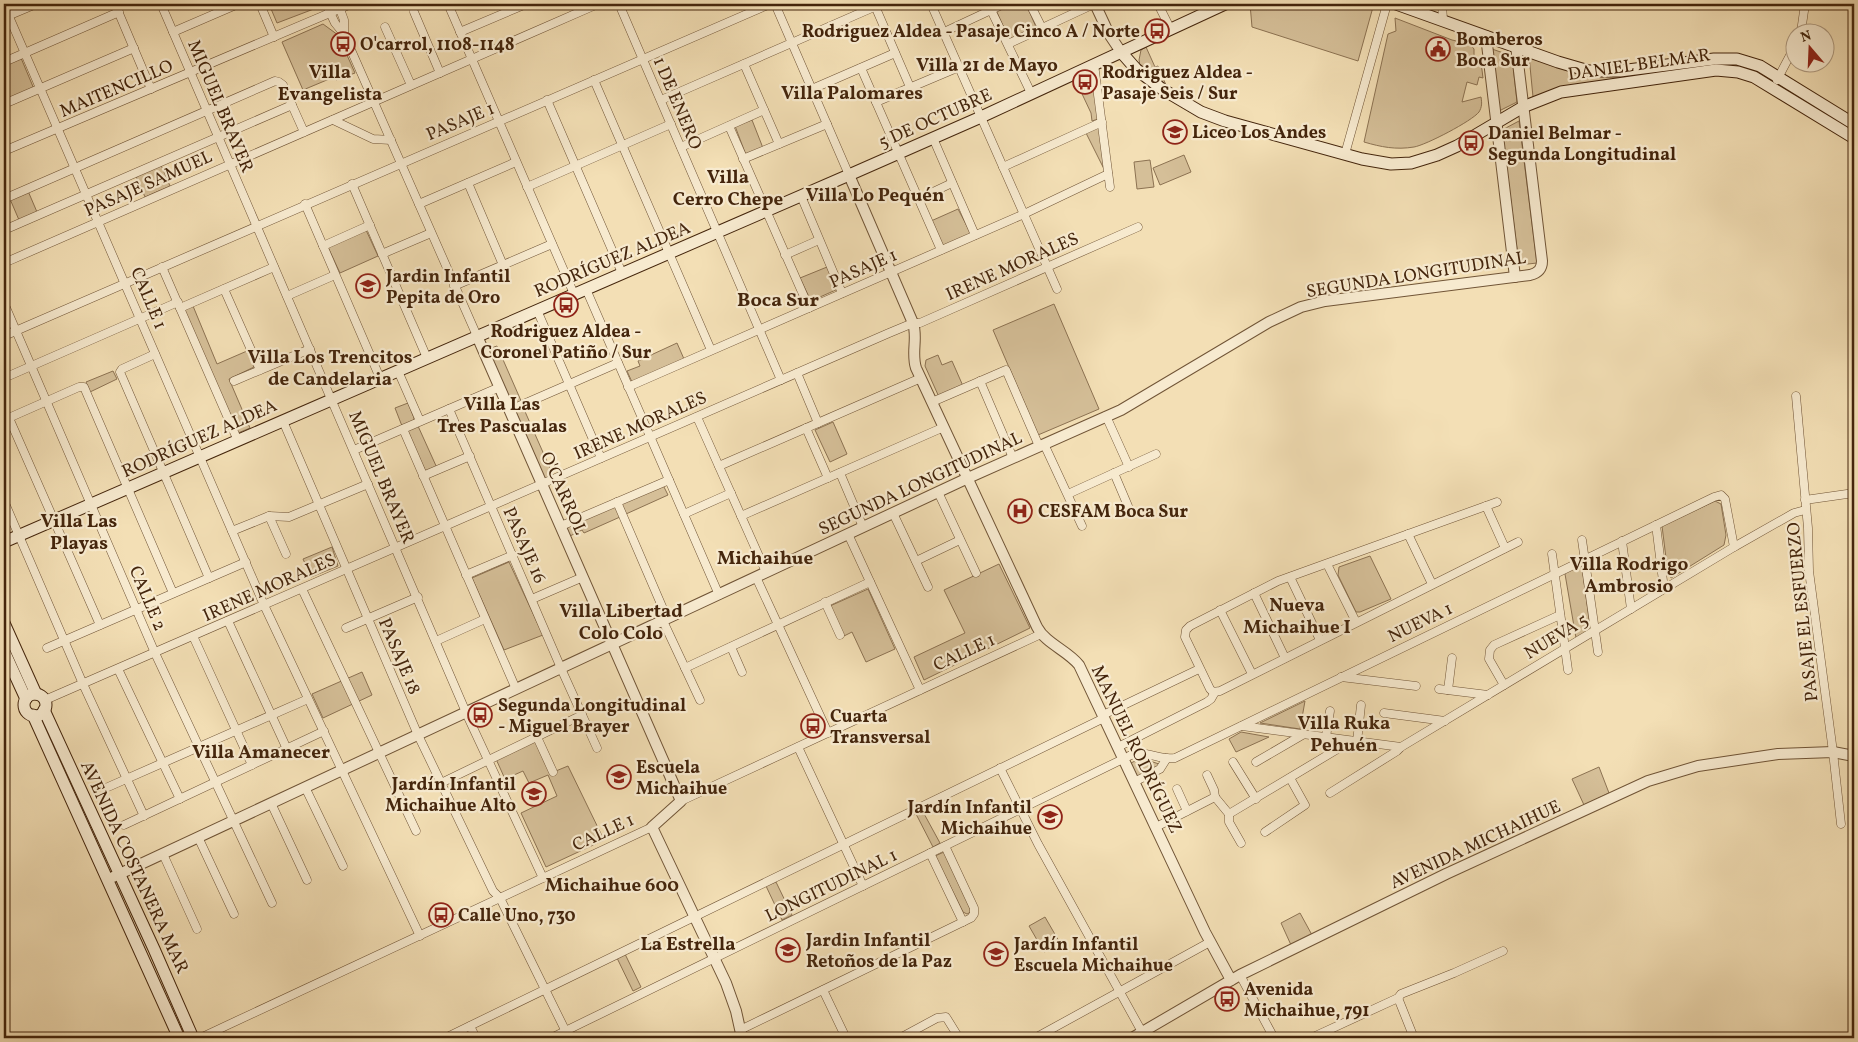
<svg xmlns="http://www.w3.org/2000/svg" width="1858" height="1042" font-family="Vollkorn,serif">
	<rect width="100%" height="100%" fill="#f3dfb5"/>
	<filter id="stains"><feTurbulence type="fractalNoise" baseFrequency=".004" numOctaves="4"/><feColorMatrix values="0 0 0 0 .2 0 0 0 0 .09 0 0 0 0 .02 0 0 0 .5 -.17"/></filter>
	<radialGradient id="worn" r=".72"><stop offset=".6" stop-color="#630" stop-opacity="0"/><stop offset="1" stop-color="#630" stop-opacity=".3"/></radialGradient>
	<g fill="#d5bf98" stroke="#8c7252">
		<polygon points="269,4 317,4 319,7 277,23"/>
		<polygon points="1011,4 1026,4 1036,27 1009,39 996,10"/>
		<polygon points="1250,4 1364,4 1373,7 1358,61 1252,27"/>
		<path d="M1395 18 1452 40 1470 44 1474 49V60L1481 62 1483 78 1479 77 1477 85 1467 82 1462 102 1481 97C1482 103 1482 107 1479 112 1472 121 1426 145 1414 147 1396 150 1381 147 1364 142L1388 34 1396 31Z"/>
		<polygon points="323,24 338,35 355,73 336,80 334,77 303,90 282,42"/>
		<polygon points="1146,47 1155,67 1158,66 1166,85 1140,65 1139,60 1141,50"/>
		<polygon points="1492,49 1512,56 1517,102 1499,111"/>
		<polygon points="1529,56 1582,72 1723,61 1743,64 1771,77 1768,80 1754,72 1557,89 1533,97"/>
		<polygon points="21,58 34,89 4,102 4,66"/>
		<polygon points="1093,75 1098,119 1092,121 1091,113 1076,81"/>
		<polygon points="752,120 763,148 746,155 735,126"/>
		<polygon points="1519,121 1537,263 1519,265 1502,130"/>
		<polygon points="1099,127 1104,169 1086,133"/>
		<polygon points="1184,155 1191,172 1160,185 1153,168"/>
		<polygon points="1150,160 1154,187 1137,189 1134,162"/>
		<polygon points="161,165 170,186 145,197 136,176"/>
		<polygon points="28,191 37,212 19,220 10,199"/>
		<polygon points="958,209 970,232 969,235 943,247 931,221"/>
		<polygon points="366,230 378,256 340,273 328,247"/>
		<polygon points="827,267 838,289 811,301 800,278"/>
		<polygon points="1054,304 1099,409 1038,435 993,330"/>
		<polygon points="193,306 217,364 247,351 254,367 229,379 250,428 238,433 184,310"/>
		<polygon points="677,343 684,359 632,382 627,371 640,366 638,361"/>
		<polygon points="497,346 522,403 513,407 488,349"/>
		<polygon points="938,355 942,365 952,361 963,386 939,397 925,366 926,360"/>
		<polygon points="113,371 117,379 90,392 86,382"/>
		<polygon points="408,403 414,418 413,422 402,426 395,408"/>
		<polygon points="523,407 553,475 545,479 515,410"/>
		<polygon points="833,422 847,454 830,462 815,430"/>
		<polygon points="418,426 437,468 426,472 407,433 408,430"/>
		<polygon points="663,485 668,495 626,514 621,504"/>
		<polygon points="1715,501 1721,504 1726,535 1724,545 1671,578 1668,574 1662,526"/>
		<polygon points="615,506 620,517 584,533 582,530 570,536 566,527"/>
		<polygon points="332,547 338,566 311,577 303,559"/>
		<polygon points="1370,556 1391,599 1360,612 1356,612 1338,575 1339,567"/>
		<polygon points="509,562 543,635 504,650 472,578"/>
		<polygon points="999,564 1030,628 924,680 914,657 965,633 944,590"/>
		<polygon points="1580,565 1582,566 1590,627 1589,630 1576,638 1565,574 1566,571"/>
		<polygon points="868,589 895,649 866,662 852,632 844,636 830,606"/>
		<polygon points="362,672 372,695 323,718 312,694"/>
		<polygon points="1305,701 1300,729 1260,723"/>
		<polygon points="1241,732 1269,737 1236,752 1229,739"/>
		<polygon points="532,742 537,743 551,773 568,766 604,840 546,867 521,813 557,796 548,775 529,783 523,771 505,779 496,759"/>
		<polygon points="1141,758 1159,764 1158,767 1138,778 1131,763"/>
		<polygon points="1599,767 1609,793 1584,805 1572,779"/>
		<polygon points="922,810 940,843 933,847 915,812"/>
		<polygon points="944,852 970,908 971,912 967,914 963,912 935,856"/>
		<polygon points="776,882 792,915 782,920 766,886"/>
		<polygon points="1300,913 1312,935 1291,945 1281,923"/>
		<polygon points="1045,917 1060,943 1044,952 1029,926"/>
		<polygon points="625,954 641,987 633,991 617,958"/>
	</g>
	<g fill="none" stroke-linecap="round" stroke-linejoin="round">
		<g stroke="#705436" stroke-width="9">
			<g id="minor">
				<polyline points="115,4 151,89"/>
				<polyline points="161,4 468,717 543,878"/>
				<polyline points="260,4 274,37"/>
				<polyline points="326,4 335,23 344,34 477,336"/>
				<polyline points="338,4 344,20 344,34"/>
				<polyline points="448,4 574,294"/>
				<polyline points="619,4 781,380"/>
				<polyline points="775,4 849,175"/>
				<polyline points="931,4 1057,289"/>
				<polyline points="1030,4 1042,28"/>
				<polyline points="1158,4 1170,28"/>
				<polyline points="1442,4 1443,20"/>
				<polyline points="4,5 264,605 420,936"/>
				<polyline points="875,6 910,87"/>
				<polyline points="991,10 1031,93"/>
				<polyline points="414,12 440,73"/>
				<polyline points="5,17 36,4"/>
				<polyline points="385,27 411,85"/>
				<polyline points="173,32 238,4"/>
				<polyline points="460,32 526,4"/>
				<polyline points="944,32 1004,4"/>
				<polyline points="1801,32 1805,4"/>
				<polyline points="1008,44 1094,4"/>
				<polyline points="4,62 119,12"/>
				<polyline points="744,64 779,144"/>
				<polyline points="1094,64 1110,187"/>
				<polyline points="861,68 941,250"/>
				<polyline points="594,80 711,350"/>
				<polyline points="1777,80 1796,44"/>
				<polyline points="812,89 895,53"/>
				<polyline points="547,100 622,273"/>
				<polyline points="661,100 881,4"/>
				<polyline points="876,102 959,67"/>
				<polyline points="4,104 134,48"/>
				<polyline points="333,120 373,139 391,140"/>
				<polyline points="729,126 809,308"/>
				<polyline points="933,138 975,235"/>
				<polyline points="681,147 764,110"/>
				<polyline points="4,151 351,4"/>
				<polyline points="1345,154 1387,4"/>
				<polyline points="743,159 827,124"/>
				<polyline points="1003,167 1102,122"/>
				<polyline points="468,183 503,265"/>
				<polyline points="352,184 427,358"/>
				<polyline points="527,187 671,124"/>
				<polyline points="801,196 842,293"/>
				<polyline points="4,199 275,81 279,82 283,85 304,132"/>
				<polyline points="918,199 952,183"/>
				<polyline points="305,204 380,378"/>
				<polyline points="419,204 516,162"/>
				<polyline points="4,230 292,105"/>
				<polyline points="323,246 370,225"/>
				<polyline points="382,254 431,233"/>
				<polyline points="785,255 819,240"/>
				<polyline points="4,263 598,4"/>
				<polyline points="162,267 238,441"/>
				<polyline points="454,286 552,244"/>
				<polyline points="224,289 260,370"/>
				<polyline points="586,289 719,595"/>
				<polyline points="287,296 335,275"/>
				<polyline points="4,303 155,653 272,903"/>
				<polyline points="180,308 274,267"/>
				<polyline points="537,310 601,458"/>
				<polyline points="4,336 770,4"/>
				<polyline points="155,354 122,369 120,372 209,578"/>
				<polyline points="398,371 420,421"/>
				<polyline points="797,373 818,423"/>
				<polyline points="4,378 178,302"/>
				<polyline points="234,381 310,349"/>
				<polyline points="980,381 1013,458"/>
				<polyline points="628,387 1024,214 1108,174"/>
				<polyline points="1796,396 1808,528 1809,571 1833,752 1841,824"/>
				<polyline points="932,402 1006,370 1039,446"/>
				<polyline points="449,409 564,675 597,748"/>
				<polyline points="510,410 618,363"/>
				<polyline points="1106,416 1129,467"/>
				<polyline points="697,417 766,572"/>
				<polyline points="9,418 100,625"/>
				<polyline points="4,420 79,387 84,387 173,593"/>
				<polyline points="283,421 418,735 493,891 500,898 569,1038"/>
				<polyline points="806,428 828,478"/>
				<polyline points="403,429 516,689"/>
				<polyline points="1044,444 1082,526"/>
				<polyline points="354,450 500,387"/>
				<polyline points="719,466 921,378"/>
				<polyline points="840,473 863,527"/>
				<polyline points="1114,473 1128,506"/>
				<polyline points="423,476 470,456"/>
				<polyline points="938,492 976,573"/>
				<polyline points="1068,494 1156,454"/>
				<polyline points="1805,500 1854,493"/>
				<polyline points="4,501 83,684 144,816"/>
				<polyline points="617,502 667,618"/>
				<polyline points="1497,502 1278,581 1190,626 1186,630 1185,637 1210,689 1213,692 1220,691 1518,542"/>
				<polyline points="1486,506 1505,548"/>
				<polyline points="893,513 928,587"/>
				<polyline points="684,514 731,493"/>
				<polyline points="269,516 286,554"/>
				<polyline points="741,516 944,427"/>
				<polyline points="1656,525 1664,589"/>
				<polyline points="561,526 669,480"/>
				<polyline points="232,531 269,516 289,517 368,484"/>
				<polyline points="848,534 920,690"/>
				<polyline points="1408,534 1432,584"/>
				<polyline points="1582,540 1598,652"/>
				<polyline points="1622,541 1631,609"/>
				<polyline points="1552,554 1568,670"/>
				<polyline points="916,561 960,540"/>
				<polyline points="1327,564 1356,622"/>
				<polyline points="466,575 513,555"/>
				<polyline points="756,577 828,733"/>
				<polyline points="1290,577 1320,640"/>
				<polyline points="302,589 416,831"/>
				<polyline points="1254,593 1285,658"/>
				<polyline points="532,599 583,577"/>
				<polyline points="825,602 840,635"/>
				<polyline points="1220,610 1252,674"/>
				<polyline points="228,621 287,749"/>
				<polyline points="663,621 700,700"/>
				<polyline points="346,628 418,597"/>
				<polyline points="193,636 252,765"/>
				<polyline points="436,641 485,619"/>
				<polyline points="731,647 742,672"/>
				<polyline points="47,648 246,562"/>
				<polyline points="685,668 870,582"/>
				<polyline points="118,669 180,799"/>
				<polyline points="1341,677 1416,686"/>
				<polyline points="1504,685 1489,659 1490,650 1494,645 1560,615"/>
				<polyline points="1439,689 1488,695"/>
				<polyline points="1448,690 1452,658"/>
				<polyline points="45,700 889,333 913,323 920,323 1138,227"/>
				<polyline points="1384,713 1445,721"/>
				<polyline points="1103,715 1199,669"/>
				<polyline points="1242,726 1401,747"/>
				<polyline points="537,737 553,772"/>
				<polyline points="1326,737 1330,711"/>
				<polyline points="1357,742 1361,705"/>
				<polyline points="798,747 863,886"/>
				<polyline points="1118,747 1207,702 1211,699 1215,692"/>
				<path d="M1129 756C1144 748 1159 761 1175 758L1714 497 1721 495 1725 499 1734 547"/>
				<polyline points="1233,762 1256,799"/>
				<polyline points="1256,762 1304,734"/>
				<polyline points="1000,768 1038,844 1142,1032"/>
				<polyline points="1207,775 1214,790 1215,797"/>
				<polyline points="1134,782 1160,769 1167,758"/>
				<polyline points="441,783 582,715"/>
				<polyline points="108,787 308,699"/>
				<polyline points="305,787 343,866"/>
				<polyline points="1177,789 1187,811"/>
				<polyline points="1330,793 1397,751 1401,747 1734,547 1794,513 1805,510"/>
				<polyline points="1215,797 1229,814 1229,822 1241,843"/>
				<polyline points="681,801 1041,634"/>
				<polyline points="271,803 307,880"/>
				<polyline points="1229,814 1351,741"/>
				<polyline points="124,825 324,731"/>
				<polyline points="1156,827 1215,797"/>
				<polyline points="1265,832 1305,805 1290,778"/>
				<polyline points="198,837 234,914"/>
				<polyline points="930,853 963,922"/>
				<polyline points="163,854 197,929"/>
				<polyline points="1240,975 1274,1038"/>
				<polyline points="823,990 846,1038"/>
				<polyline points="1398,998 1414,1038"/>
				<polyline points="470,1026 476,1038"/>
				<polyline points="740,1030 971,918 974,914 974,908 945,846"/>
				<polyline points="200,1038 652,827"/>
				<polyline points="445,1038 1104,718"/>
				<polyline points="551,1038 1123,759"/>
				<polyline points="900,1038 937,1018 946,1017 959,1038"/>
				<polyline points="1035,1038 1210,942"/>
				<polyline points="1311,1038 1398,998 1401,994 1454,973 1503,951"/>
			</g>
		</g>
		<g stroke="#705436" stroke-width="12">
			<g id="tertiary">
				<polyline points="1095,4 1109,34 1121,52"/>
				<polyline points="1486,36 1515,277"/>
				<path d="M849 175 913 323C918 338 911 353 916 368L1037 627C1046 644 1067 650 1079 665L1205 932 1231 980"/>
				<polyline points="477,336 681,801 652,827 726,983 736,1011 742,1038"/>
				<path d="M113 877 968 478 1121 410 1269 322 1301 307 1325 301 1530 275C1538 273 1542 269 1542 261L1516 46"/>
				<polyline points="1132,1038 1240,975 1446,874 1648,781 1698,766 1778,754 1833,752 1854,756"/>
			</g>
		</g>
		<g stroke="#44250c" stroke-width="13">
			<g id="secondary">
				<polyline points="1396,4 1558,62 1589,71 1620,71 1714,59 1737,59 1760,66 1854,124"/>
				<polyline points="1121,52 1136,69 1162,89 1201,112 1225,121 1362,159 1391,164 1411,163 1437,155 1457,146 1523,107 1561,92 1716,70 1738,72 1754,77 1854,138"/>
				<polyline points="4,542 849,175 981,117 1225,4"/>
				<polyline points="4,623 36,694"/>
				<polyline points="4,651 26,699"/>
				<circle cx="35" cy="705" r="11"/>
				<polyline points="44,710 154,949 193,1038"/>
				<polyline points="33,715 179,1038"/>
			</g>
		</g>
		<use href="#minor" stroke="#f7eacf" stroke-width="8"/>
		<use href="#tertiary" stroke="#f7eacf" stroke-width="10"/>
		<use href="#secondary" stroke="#f7eacf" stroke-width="11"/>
	</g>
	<defs>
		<g id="bus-ring" transform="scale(1.25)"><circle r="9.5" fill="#f7eacf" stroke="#8f2418" stroke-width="1.5"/><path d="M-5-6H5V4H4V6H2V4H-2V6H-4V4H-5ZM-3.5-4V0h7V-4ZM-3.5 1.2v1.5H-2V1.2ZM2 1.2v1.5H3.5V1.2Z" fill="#8f2418"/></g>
		<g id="civic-ring" transform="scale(1.25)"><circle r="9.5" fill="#f7eacf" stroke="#8f2418" stroke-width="1.5"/><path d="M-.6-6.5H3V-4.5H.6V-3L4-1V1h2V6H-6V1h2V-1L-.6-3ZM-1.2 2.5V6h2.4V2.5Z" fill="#8f2418"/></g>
		<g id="school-ring" transform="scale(1.25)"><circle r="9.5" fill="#f7eacf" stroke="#8f2418" stroke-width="1.5"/><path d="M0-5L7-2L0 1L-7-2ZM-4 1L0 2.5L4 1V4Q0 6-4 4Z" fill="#8f2418"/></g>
		<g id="hospital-ring" transform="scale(1.25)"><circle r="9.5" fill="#f7eacf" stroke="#8f2418" stroke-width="1.5"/><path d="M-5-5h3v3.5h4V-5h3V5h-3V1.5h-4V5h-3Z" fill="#8f2418"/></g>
	</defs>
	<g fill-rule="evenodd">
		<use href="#bus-ring" x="1157" y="31"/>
		<use href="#bus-ring" x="343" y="44"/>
		<use href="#civic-ring" x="1438" y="49"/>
		<use href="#bus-ring" x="1085" y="82"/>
		<use href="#school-ring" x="1175" y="132"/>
		<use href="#bus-ring" x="1471" y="143"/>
		<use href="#school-ring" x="368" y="286"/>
		<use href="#bus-ring" x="566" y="305"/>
		<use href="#hospital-ring" x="1020" y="511"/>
		<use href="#bus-ring" x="480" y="715"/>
		<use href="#bus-ring" x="813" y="726"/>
		<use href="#school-ring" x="619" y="777"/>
		<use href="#school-ring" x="534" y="794"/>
		<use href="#school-ring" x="1050" y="817"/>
		<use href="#bus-ring" x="441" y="915"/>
		<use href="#school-ring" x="788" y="950"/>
		<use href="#school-ring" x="996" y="954"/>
		<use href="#bus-ring" x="1227" y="999"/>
	</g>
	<g text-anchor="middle" stroke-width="4.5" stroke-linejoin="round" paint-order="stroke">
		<g font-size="18" font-weight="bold" fill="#44250c" stroke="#f7eacf" text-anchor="start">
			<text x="1140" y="37" text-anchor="end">Rodriguez Aldea - Pasaje Cinco A / Norte</text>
			<text x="1456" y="45">Bomberos<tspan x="1456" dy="21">Boca Sur</tspan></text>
			<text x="360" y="50">O'carrol, 1108-1148</text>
			<text x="1102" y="78">Rodriguez Aldea -<tspan x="1102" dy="21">Pasaje Seis / Sur</tspan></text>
			<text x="1192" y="138">Liceo Los Andes</text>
			<text x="1488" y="139">Daniel Belmar -<tspan x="1488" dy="21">Segunda Longitudinal</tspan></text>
			<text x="386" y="282">Jardin Infantil<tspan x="386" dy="21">Pepita de Oro</tspan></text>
			<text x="566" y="337" text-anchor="middle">Rodriguez Aldea -<tspan x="566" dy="21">Coronel Patiño / Sur</tspan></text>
			<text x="1038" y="517">CESFAM Boca Sur</text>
			<text x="498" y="711">Segunda Longitudinal<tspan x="498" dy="21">- Miguel Brayer</tspan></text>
			<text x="830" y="722">Cuarta<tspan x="830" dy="21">Transversal</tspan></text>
			<text x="636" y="773">Escuela<tspan x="636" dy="21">Michaihue</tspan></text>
			<text x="516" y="790" text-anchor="end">Jardín Infantil<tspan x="516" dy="21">Michaihue Alto</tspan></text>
			<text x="1032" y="813" text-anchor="end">Jardín Infantil<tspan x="1032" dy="21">Michaihue</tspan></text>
			<text x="458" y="921">Calle Uno, 730</text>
			<text x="806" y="946">Jardin Infantil<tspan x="806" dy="21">Retoños de la Paz</tspan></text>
			<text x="1014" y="950">Jardín Infantil<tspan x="1014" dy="21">Escuela Michaihue</tspan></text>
			<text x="1244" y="995">Avenida<tspan x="1244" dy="21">Michaihue, 791</tspan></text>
		</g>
		<g font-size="18" fill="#44250c" stroke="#f7eacf">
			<text transform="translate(1639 64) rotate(-8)" y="6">DANIEL BELMAR</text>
			<text transform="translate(116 88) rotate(-23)" y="6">MAITENCILLO</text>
			<text transform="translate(678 103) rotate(67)" y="6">1 DE ENERO</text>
			<text transform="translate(221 106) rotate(67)" y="6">MIGUEL BRAYER</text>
			<text transform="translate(935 118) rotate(-24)" y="6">5 DE OCTUBRE</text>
			<text transform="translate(460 121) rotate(-23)" y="6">PASAJE 1</text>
			<text transform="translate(148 183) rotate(-24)" y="6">PASAJE SAMUEL</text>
			<text transform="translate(612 259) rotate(-23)" y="6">RODRÍGUEZ ALDEA</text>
			<text transform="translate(1012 266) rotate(-24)" y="6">IRENE MORALES</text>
			<text transform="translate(863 268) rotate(-24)" y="6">PASAJE 1</text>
			<text transform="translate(1416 274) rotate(-9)" y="6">SEGUNDA LONGITUDINAL</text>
			<text transform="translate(149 298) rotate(67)" y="6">CALLE 1</text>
			<text transform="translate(640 425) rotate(-24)" y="6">IRENE MORALES</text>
			<text transform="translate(199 438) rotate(-24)" y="6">RODRÍGUEZ ALDEA</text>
			<text transform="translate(382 477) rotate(67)" y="6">MIGUEL BRAYER</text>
			<text transform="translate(920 483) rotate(-25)" y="6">SEGUNDA LONGITUDINAL</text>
			<text transform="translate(564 493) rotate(66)" y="6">O'CARROL</text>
			<text transform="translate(525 545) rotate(66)" y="6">PASAJE 16</text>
			<text transform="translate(269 587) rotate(-24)" y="6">IRENE MORALES</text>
			<text transform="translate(148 598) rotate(67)" y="6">CALLE 2</text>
			<text transform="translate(1802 612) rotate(-96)" y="6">PASAJE EL ESFUERZO</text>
			<text transform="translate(1420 622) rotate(-26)" y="6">NUEVA 1</text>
			<text transform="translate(1556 636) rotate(-31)" y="6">NUEVA 5</text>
			<text transform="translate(964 652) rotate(-25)" y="6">CALLE 1</text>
			<text transform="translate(400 656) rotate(67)" y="6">PASAJE 18</text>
			<text transform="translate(1137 749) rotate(64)" y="6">MANUEL RODRÍGUEZ</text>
			<text transform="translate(603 832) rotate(-25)" y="6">CALLE 1</text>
			<text transform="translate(1475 844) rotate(-25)" y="6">AVENIDA MICHAIHUE</text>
			<text transform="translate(135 867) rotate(65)" y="6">AVENIDA COSTANERA MAR</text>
			<text transform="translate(831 885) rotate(-26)" y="6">LONGITUDINAL 1</text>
		</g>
		<g font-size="19" font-weight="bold" fill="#44250c" stroke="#f7eacf">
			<text x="987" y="71">Villa 21 de Mayo</text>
			<text x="330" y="78">Villa<tspan x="330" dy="22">Evangelista</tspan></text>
			<text x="852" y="99">Villa Palomares</text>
			<text x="728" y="183">Villa<tspan x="728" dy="22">Cerro Chepe</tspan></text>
			<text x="875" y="201">Villa Lo Pequén</text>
			<text x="330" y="363">Villa Los Trencitos<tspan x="330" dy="22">de Candelaria</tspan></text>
			<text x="502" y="410">Villa Las<tspan x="502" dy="22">Tres Pascualas</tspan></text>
			<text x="79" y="527">Villa Las<tspan x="79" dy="22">Playas</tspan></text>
			<text x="765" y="564">Michaihue</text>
			<text x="1629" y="570">Villa Rodrigo<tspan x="1629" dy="22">Ambrosio</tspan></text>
			<text x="1297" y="611">Nueva<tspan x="1297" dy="22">Michaihue I</tspan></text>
			<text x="621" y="617">Villa Libertad<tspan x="621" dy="22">Colo Colo</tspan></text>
			<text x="1344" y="729">Villa Ruka<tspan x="1344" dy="22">Pehuén</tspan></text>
			<text x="261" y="758">Villa Amanecer</text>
			<text x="612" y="891">Michaihue 600</text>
			<text x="688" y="950">La Estrella</text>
		</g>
		<g font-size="20" font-weight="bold" fill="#44250c" stroke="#f7eacf">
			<text x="778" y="306">Boca Sur</text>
		</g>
	</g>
	<rect width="1858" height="1042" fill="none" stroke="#f3dfb5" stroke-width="20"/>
	<rect x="5" y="5" width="1848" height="1032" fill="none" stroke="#44250c" stroke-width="2.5"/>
	<rect x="10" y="10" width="1838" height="1022" fill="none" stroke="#44250c"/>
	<g transform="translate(1810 48) rotate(341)"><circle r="24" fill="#f7eacf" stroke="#af9b81"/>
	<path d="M0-4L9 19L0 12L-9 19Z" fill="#8f2418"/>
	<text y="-8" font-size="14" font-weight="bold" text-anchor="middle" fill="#44250c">N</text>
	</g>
	<rect width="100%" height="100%" filter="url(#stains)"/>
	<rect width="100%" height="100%" fill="url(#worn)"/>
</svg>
